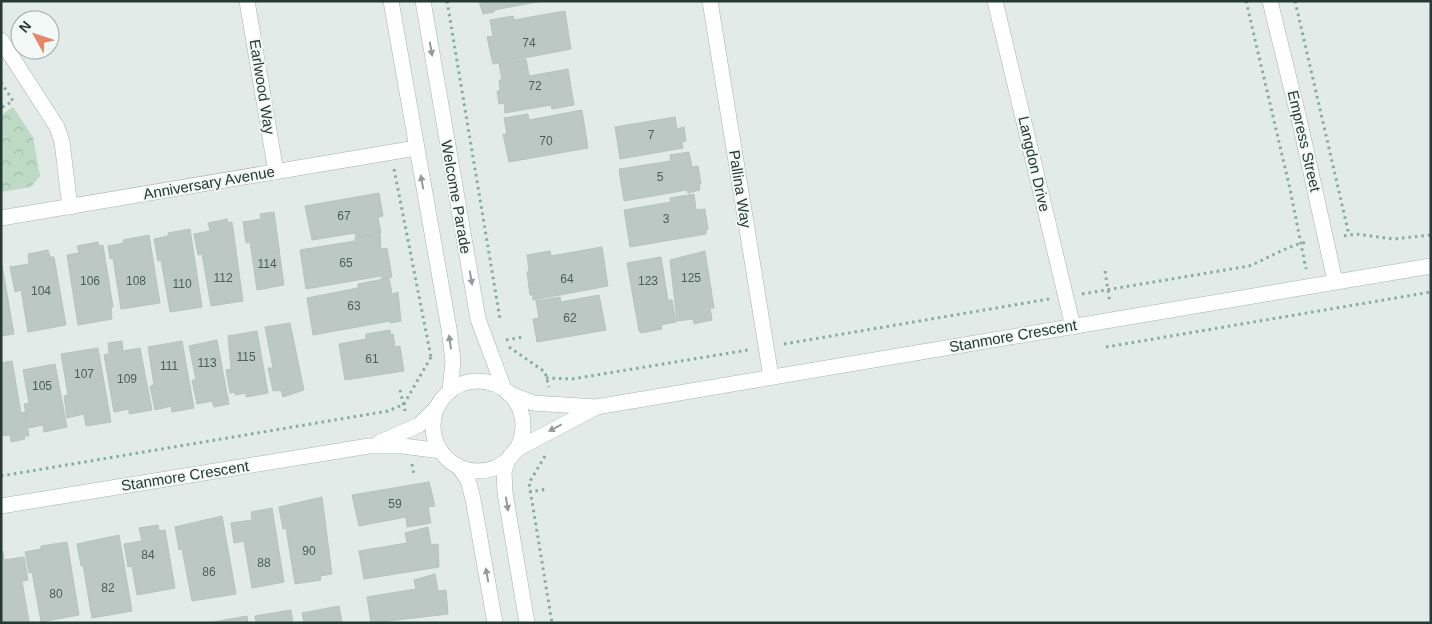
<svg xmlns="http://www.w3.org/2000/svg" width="1432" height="624" font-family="Helvetica,sans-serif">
	<defs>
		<pattern id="park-crowns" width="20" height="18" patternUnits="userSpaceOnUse" patternTransform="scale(1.25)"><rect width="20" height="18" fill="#bddac5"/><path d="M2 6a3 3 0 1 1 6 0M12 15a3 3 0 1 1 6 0" fill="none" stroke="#a2bcaa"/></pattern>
	</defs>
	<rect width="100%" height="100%" fill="#e2ebe7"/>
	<polygon fill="url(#park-crowns)" points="13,107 33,137 40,176 31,187 1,192 1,115"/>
	<g fill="#bbc8c3" stroke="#b5c4be">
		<polygon points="479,1 542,1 494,10 494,12 483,14"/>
		<polygon points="565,11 571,49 493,64 487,37 493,36 490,20 513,16 514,20"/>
		<polygon points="526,59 529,76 568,69 574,105 552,109 551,105 505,113 504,103 499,104 497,91 500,91 499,80 502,80 499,64"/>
		<polygon points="582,110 588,148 509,162 503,134 507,134 504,118 528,114 529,120"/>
		<polygon points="675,117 677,129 684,127 686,141 682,142 683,148 620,159 615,127"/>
		<polygon points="689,152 692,167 698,166 701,184 699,184 700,190 688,193 687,190 624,201 619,169 671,161 670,155"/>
		<polygon points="379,193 383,216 378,217 381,233 356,237 355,233 312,240 305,206"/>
		<polygon points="694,194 696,210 705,209 708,229 706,230 706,234 630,247 624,210 671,202 670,198"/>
		<polygon points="274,212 284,285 257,290 250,242 246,243 243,222 261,219 260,214"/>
		<polygon points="227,219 228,223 232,222 243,301 211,306 202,254 198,255 194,234 210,231 208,223"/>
		<polygon points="190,229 202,307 170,312 161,260 158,261 154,239 168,236 168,233"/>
		<polygon points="380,233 381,249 387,248 392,277 382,279 381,276 306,289 300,250 355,241 355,238"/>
		<polygon points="149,235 160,303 121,309 113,258 110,259 108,246 124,243 123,240"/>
		<polygon points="98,242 99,246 103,245 113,307 111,307 112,319 78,325 67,255 79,253 77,246"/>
		<polygon points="602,247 608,286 533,300 533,295 530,295 527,272 529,271 527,255 550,251 551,256"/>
		<polygon points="48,250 50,257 54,257 66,325 28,332 21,290 15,292 10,267 29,264 28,254"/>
		<polygon points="705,251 714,308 710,308 712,320 694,324 693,319 677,321 670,260"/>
		<polygon points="661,257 668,300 672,300 676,322 661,325 662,329 641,333 639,331 627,263"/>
		<polygon points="2,265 14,334 1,336 1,266"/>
		<polygon points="389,278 392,294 398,292 401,321 390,323 390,321 313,335 307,298 358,288 358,284"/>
		<polygon points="599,295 606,330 537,342 533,319 539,318 536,301 560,297 561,302"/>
		<polygon points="290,323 304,390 283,397 281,390 273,391 268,368 273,368 265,327"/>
		<polygon points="390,330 391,335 393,334 395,347 400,346 404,371 345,380 339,344 366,339 366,334"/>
		<polygon points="257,331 268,393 246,397 246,393 235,395 235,392 230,393 226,370 231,369 228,336"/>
		<polygon points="217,340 229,404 214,407 212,401 197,404 192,380 196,380 189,346"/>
		<polygon points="122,341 123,351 140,348 152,410 129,414 129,409 114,412 104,355 109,354 108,343"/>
		<polygon points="182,341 194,408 172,412 171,406 155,410 150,386 154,385 148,347"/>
		<polygon points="98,348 111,422 86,426 84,414 67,418 64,396 68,395 61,354"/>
		<polygon points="12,361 21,413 25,412 29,436 24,436 25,439 11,442 10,435 1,436 1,363"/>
		<polygon points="55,364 67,427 44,432 43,425 29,428 24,404 29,403 23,370"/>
		<polygon points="429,482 435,506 428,507 431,523 407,527 406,517 359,526 352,495"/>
		<polygon points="322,497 332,574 320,576 321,580 295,584 286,528 283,529 279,507"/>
		<polygon points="272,508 284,582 252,588 244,541 234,543 231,523 252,520 251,512"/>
		<polygon points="222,516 236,594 192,601 182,549 179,550 175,527"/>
		<polygon points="158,525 159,531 165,530 175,588 137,595 132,566 128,567 124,544 142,541 139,528"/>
		<polygon points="428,527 431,545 438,544 439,567 364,579 359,551 407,543 405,533"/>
		<polygon points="119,535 132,611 92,618 83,565 81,566 77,544"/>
		<polygon points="67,542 79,615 41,622 32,572 29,573 25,552 41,549 41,546"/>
		<polygon points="3,551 4,560 24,557 28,580 22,581 29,622 1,623 1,552"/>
		<polygon points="435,574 438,591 446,590 448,614 371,623 367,597 416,589 414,580"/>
		<polygon points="339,606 342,623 304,623 302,613"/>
		<polygon points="291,610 293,623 256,623 255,616"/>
		<polygon points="247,616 248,623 208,623"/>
	</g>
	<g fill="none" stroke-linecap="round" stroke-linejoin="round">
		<g stroke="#a5b2ae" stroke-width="16">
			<g id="street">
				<polyline points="247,1 276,172"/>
				<polyline points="710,1 771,377"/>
				<polyline points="995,1 1073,327"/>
				<polyline points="1270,1 1300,123 1335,281"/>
				<polyline points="1,40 57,127 62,142 70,207"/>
				<polyline points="1,218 416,148"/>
			</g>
		</g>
		<g stroke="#a2b6af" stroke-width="16">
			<g id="secondary">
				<polyline points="391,1 449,329 453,361 450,391"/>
				<polyline points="423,1 478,319 504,389"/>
				<circle cx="478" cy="426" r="45"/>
				<polyline points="508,393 533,403 596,407 1431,266"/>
				<polyline points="380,442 419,425 436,408"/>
				<polyline points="515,450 595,408"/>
				<polyline points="510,456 504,471 505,493 527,623"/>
				<polyline points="458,466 468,480 473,499 495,623"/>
				<polyline points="1,506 369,446 403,446 441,451"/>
			</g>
		</g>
		<g stroke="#85aca0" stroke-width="3" stroke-dasharray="2.5 4" stroke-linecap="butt">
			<polyline points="447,1 500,319"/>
			<polyline points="1246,1 1290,189 1306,269"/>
			<polyline points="1295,1 1349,235"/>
			<polyline points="1,82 13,101 1,108"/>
			<polyline points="394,169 431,357"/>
			<polyline points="1344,236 1356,234 1393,239 1431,235"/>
			<polyline points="1105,271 1110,303"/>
			<path d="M1082 294 1249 266C1269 258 1288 245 1308 242"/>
			<polyline points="506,340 523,337"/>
			<polyline points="784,344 1049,299"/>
			<polyline points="509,347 545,372 549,387"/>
			<polyline points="1106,347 1431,292"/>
			<polyline points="546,378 572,379 748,350"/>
			<polyline points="400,390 405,411"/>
			<polyline points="545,456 529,483 552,623"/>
			<polyline points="412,464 414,475"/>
			<polyline points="1,476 388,411 404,404 431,357 434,356"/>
			<polyline points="529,492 548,489"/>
		</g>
		<use href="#street" stroke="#fff" stroke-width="15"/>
		<use href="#secondary" stroke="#fff" stroke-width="15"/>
	</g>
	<defs><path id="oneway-solid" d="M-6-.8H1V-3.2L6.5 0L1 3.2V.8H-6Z" transform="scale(1.25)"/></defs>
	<g fill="#929c9a">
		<use href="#oneway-solid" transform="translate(431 49) rotate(80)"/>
		<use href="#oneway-solid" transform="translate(422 182) rotate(-100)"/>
		<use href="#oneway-solid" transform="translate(471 278) rotate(80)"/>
		<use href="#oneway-solid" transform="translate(450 342) rotate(-98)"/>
		<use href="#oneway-solid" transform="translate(555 428) rotate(152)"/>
		<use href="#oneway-solid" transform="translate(507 504) rotate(81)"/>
		<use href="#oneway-solid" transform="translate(487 575) rotate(-100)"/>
	</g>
	<g text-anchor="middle" stroke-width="4" stroke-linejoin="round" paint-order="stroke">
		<g font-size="12" fill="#4a5e58">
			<text x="529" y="47">74</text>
			<text x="535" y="90">72</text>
			<text x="651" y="139">7</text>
			<text x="546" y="145">70</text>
			<text x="660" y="181">5</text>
			<text x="344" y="220">67</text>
			<text x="666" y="223">3</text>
			<text x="346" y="267">65</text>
			<text x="267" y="268">114</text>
			<text x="223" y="282">112</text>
			<text x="691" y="282">125</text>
			<text x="567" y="283">64</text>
			<text x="90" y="285">106</text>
			<text x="136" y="285">108</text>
			<text x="648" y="285">123</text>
			<text x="182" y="288">110</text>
			<text x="41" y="295">104</text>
			<text x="354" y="310">63</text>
			<text x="570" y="322">62</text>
			<text x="246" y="361">115</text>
			<text x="372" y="363">61</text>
			<text x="207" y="367">113</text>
			<text x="169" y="370">111</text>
			<text x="84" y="378">107</text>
			<text x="127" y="383">109</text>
			<text x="42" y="390">105</text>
			<text x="395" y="508">59</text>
			<text x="309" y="555">90</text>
			<text x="148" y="559">84</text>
			<text x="264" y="567">88</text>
			<text x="209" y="576">86</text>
			<text x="108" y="592">82</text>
			<text x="56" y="598">80</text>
		</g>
		<g font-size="15" fill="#243a35" stroke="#f2f8f5">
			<text transform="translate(262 87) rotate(81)" y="5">Earlwood Way</text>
			<text transform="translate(1304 141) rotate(77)" y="5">Empress Street</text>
			<text transform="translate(1034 164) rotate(77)" y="5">Langdon Drive</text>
			<text transform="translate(209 183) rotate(-10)" y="5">Anniversary Avenue</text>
			<text transform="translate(740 189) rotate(81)" y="5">Pallina Way</text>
			<text transform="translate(456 197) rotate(80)" y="5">Welcome Parade</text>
			<text transform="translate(1013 336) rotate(-10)" y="5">Stanmore Crescent</text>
			<text transform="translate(185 476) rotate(-9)" y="5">Stanmore Crescent</text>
		</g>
	</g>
	<rect width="1432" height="624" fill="none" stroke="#243a35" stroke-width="5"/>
	<g transform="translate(35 35) rotate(310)"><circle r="24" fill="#f2f8f5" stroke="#a0aca8"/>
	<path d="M0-4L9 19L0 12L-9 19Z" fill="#e58765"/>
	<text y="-8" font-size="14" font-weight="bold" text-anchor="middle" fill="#243a35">N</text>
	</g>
</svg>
